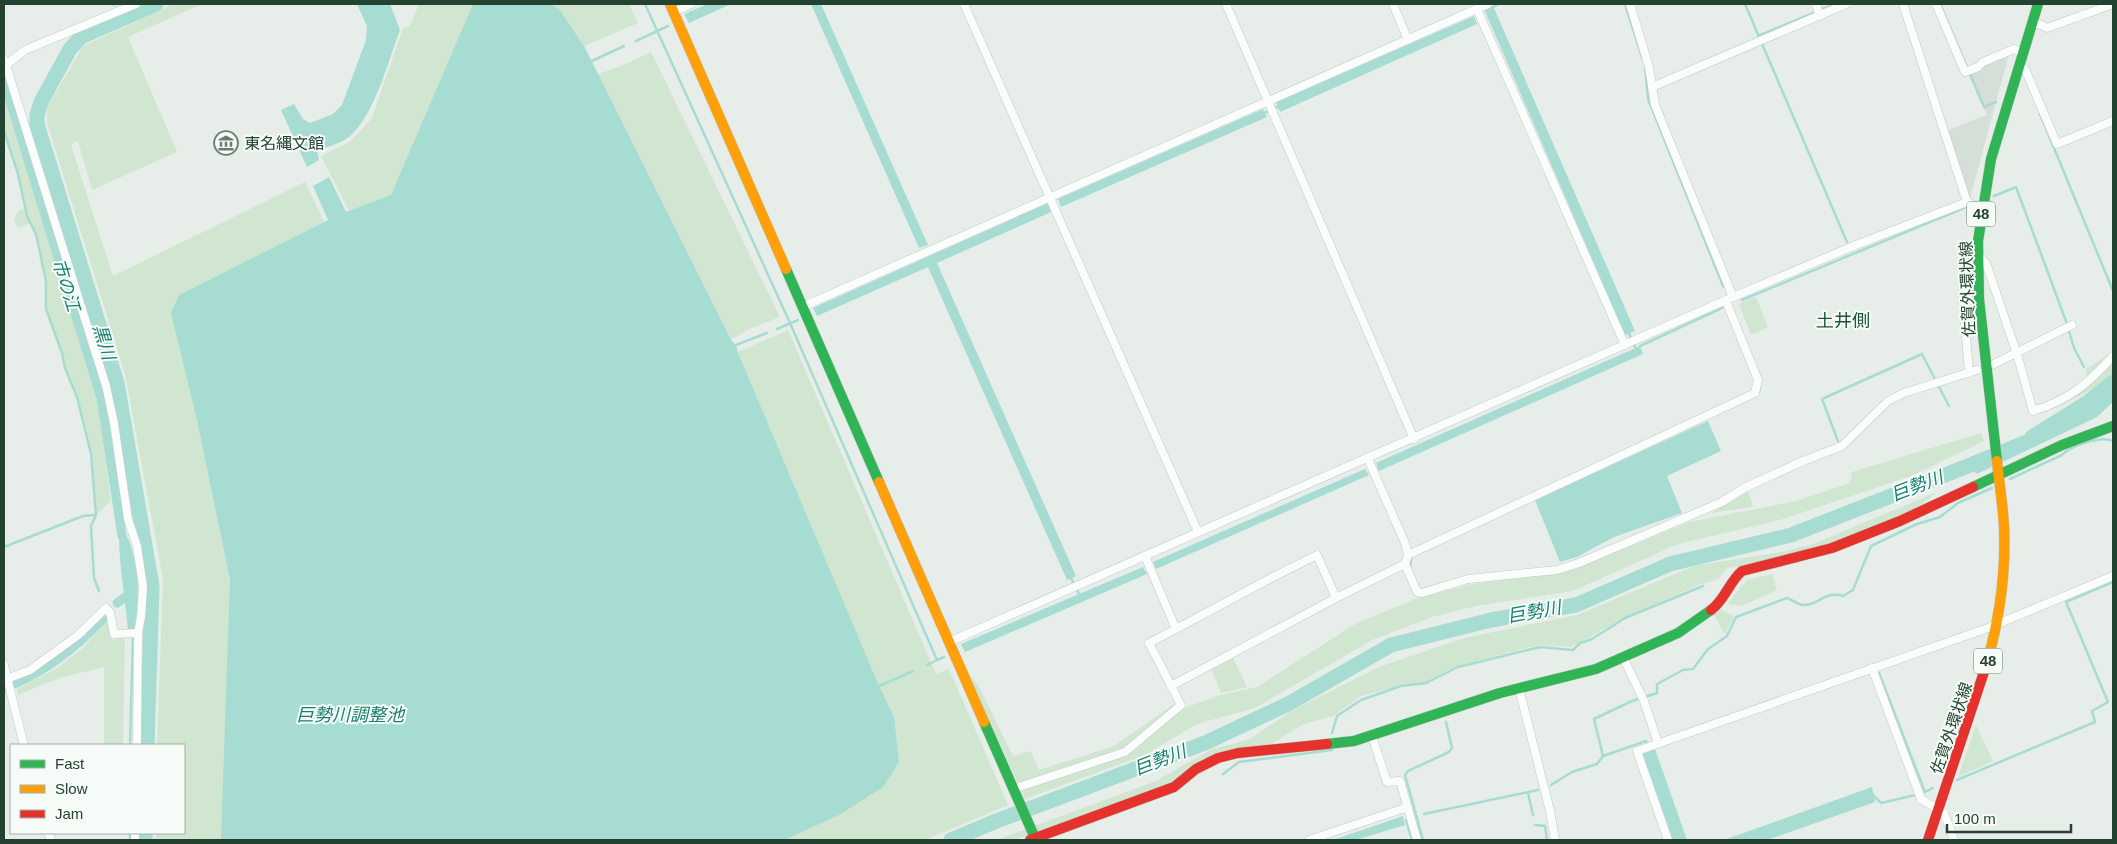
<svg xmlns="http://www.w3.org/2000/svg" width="2117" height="844" font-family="Arial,'Noto Sans JP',sans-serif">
	<rect width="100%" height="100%" fill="#e7ede8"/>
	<polygon fill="#d5ded7" points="2009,54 1970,198 1948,130 1987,115 1970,72"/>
	<g fill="#d0e6d0">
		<polygon points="173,4 202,4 128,37 177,152 92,190 78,141 71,145 113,276 305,182 324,222 267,251 388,840 156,840 156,833 184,833 184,745 157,745 163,579 125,374 47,123 47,108 83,46"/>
		<polygon points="419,4 629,4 638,23 584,46 562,67 391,195 349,211 321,156 351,141 372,118 403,28 410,26"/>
		<path d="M651 52 780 317 749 329 731 340 699 369 788 330 936 674 949 669 1008 805 925 840H699L573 80C601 75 625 65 651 52Z"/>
		<path d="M4 98 97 397 111 501 96 515 91 454 77 397 65 368 62 353 46 309V281L36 234 31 223 19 228 14 222C16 214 18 209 26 208L18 174 4 131Z"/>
		<polygon points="1756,297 1768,327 1751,335 1739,304"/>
		<polygon points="2113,351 2113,374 2104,383 2055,408 2052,403 2074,391 2087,378 2085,370"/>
		<polygon points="1981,433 1984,441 1911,476 1780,520 1678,544 1573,591 1476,606 1432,617 1372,640 1255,708 1197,724 1145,755 1025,799 968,673 978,685 1013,756 1031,751 1039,770 1114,746 1174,704 1182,709 1217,696 1257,687 1355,624 1415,599 1473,584 1567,572 1690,522 1796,501 1850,483 1852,472"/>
		<polygon points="1748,491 1753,507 1711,513"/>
		<polygon points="1937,492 1914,511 1819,549 1758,564 1728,568 1718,579 1698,585 1624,618 1571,647 1540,645 1457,666 1426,682 1402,685 1361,696 1333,716 1304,724 1271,744 1229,750 1195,766 1168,785 1015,840 996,840 1156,781 1210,750 1250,739 1295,709 1379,667 1464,638 1577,615 1694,566 1786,551 1813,544"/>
		<polygon points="1772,574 1777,590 1742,606 1727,604 1747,580"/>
		<polygon points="1720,609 1734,616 1725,634 1714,615"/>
		<polygon points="107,621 112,640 125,637 123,745 104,745 104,667 59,678 18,695 17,689 57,668 83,648"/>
		<polygon points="1233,658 1247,687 1221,693 1211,668"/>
		<polygon points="1976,725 1993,761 1958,777"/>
	</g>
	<g fill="#a7dcd3">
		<path d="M357 4H390L400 30C388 61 373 121 346 139 338 144 326 147 317 151L319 160 307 167 281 110 294 104 303 119 310 123 333 114 342 105 366 40 367 26Z"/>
		<polygon points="473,4 550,4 559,9 584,46 731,340 736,345 738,353 879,686 894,717 899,762 883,787 839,815 784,840 221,840 230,579 197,420 171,313 179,295 328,220 313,186 329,177 346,212 391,195"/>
		<polygon points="708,4 731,4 689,23 684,14"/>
		<polygon points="811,4 821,4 928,245 919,248"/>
		<polygon points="1493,6 1635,331 1625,335 1484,9"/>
		<polygon points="1474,16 1477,24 1280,112 1276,102"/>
		<polygon points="1263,109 1267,117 1061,207 1058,199"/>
		<polygon points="1048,203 1051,212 937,263 1076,576 1067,580 928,267 817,316 813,308"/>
		<polygon points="1640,346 1643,354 1379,471 1376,463"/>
		<polygon points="2113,386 2113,402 2097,417 1977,474 1973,471 1970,457 2088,409 2099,401"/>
		<polygon points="1708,421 1721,451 1667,476 1682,513 1614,537 1577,557 1560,562 1535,500"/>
		<polygon points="1365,469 1369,475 1156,569 1153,562"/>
		<path d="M123 524C125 532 128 539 131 546 139 573 140 603 134 630H128C125 595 118 560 119 525Z"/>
		<polygon points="1143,567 1147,574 965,652 961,644"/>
		<polygon points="1655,749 1687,840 1673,840 1642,752"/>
		<polygon points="1872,787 1875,802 1767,840 1724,840"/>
		<polygon points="1403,816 1405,825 1356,840 1333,840"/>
	</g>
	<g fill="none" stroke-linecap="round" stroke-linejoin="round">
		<g stroke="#a7dcd3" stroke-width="2.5">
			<polyline points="113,4 114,5"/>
			<polyline points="645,4 790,323 937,660 944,657"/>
			<polyline points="1625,4 1642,57"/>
			<polyline points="1745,4 1847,242"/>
			<polyline points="1940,4 1984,107 1996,102"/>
			<polyline points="1492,8 1498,4"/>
			<polyline points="1758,36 1835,4"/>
			<polyline points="636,41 668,26"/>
			<polyline points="592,61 624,46"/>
			<polyline points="1645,65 1648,99 1723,286"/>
			<polyline points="1262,114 1280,106"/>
			<polyline points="2040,114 2113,291"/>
			<polyline points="4,131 18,174 27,216 36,234 46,281 46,309 62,353 65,368 77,397 91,454 96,515 91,526 94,578 99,591"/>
			<polyline points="1994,196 2016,187 2066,321 2074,348 2084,367"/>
			<polyline points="1742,300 1964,208"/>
			<polyline points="777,329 798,320"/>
			<polyline points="1628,331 1636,349"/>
			<polyline points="736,345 767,333"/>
			<polyline points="1640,346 1722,308"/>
			<polyline points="1759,392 1761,381"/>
			<polyline points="1838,441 1822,399 1922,354 1949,406"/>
			<path d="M2010 479 2062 455C2070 446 2102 435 2113 441"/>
			<polyline points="4,547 83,516 96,515"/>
			<polyline points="1410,569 1411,557"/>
			<polyline points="1070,576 1080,596"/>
			<polyline points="927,665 937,660"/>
			<polyline points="1879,673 1925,792 1933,788"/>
			<polyline points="879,686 913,671"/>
			<polyline points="1332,733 1337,716 1361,700 1401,686 1426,683 1458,667 1540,647 1573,650 1580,643 1592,639 1625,618 1703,586"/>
			<polyline points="130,745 133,634"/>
			<polyline points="1603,756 1646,741 1648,747"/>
			<polyline points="1223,774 1239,762 1332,750"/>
			<polyline points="1957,780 2095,722 2092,711 2108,702 2066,602 2113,582"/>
			<path d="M1551 785 1572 772 1597 764 1603 756 1594 719 1632 701 1657 693V684L1683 670 1693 669 1708 649 1727 636 1736 617 1787 598C1792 600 1798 604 1803 605 1819 606 1824 590 1843 596L1853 590 1871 546 1917 524 1940 517 1958 503 1992 488"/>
			<polyline points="1528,793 1533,815"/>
			<polyline points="1872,794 1881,803 1915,795"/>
			<polyline points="1424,814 1538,790"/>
			<polyline points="1406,820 1412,840"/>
			<polyline points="1535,825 1545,826 1547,840"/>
			<polyline points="130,833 130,840"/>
			<polyline points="1423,840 1405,775 1408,771 1449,752 1452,748 1446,722"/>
		</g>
		<g stroke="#a7dcd3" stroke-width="9">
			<polyline points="4,82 101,398 122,536"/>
			<polyline points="117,603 131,593 130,588"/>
			<path d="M4 688C43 674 75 649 103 619"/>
		</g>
		<g stroke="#a7dcd3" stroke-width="15">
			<polyline points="2032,437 2088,402 2113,382"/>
			<polyline points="147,745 152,586 117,383 37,124 37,115 41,102 70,49 81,37 156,4"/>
			<polyline points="145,840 145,833"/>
			<polyline points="951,840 999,820 1205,743 1288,704 1391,645 1491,620 1576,605 1670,564 1791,535 1991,457"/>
		</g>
		<g stroke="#c4cac5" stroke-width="9">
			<g id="street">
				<polyline points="964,4 1198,532"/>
				<polyline points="1226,4 1414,439"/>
				<polyline points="1393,4 1408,40"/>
				<polyline points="1630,4 1649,67 1655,105 1733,297"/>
				<polyline points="1816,4 1820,16"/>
				<polyline points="1903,4 1967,202"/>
				<polyline points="1936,4 1965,72 1978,67 1983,62 2014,49 2023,53"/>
				<polyline points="1477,9 1625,345"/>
				<polyline points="674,12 691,4"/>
				<polyline points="2032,24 2039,24 2047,28 2113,4"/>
				<polyline points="4,59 95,351 106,386 114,423 128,519 137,546 143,586 141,617 138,633 137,745"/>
				<polyline points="6,65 25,50 136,4"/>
				<polyline points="2019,67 2025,69 2057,144 2113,121"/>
				<polyline points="1652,87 1846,4"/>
				<polyline points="802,307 1488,4"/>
				<polyline points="1994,364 2072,325"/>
				<path d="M1969 373 1963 299 1964 267 1978 255 1986 263 2017 354 2033 411C2069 400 2089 383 2113 356"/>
				<polyline points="1408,555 1755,393 1758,380 1726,301"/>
				<polyline points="1405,564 1417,592 1422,593 1468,579 1557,570 1579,563 1722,502 1746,487 1803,461 1842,446 1888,401 1904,393 1977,370"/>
				<polyline points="1176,629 1271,578 1317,555 1336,598"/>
				<polyline points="949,642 1733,297 1856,245 1967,202 1982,208"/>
				<polyline points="1623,657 1644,701 1658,743"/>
				<polyline points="4,665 24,745"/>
				<polyline points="1872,668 1921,799 1944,813 1954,840"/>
				<polyline points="4,680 30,670 77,636 106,608 110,612 114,634 138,633"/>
				<polyline points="1171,686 1336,598 1405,564 1408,555 1405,543 1368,459"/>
				<polyline points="1519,688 1550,811 1555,840"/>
				<polyline points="1372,736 1387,782 1400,781 1417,840"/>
				<polyline points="1013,789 1125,752 1181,705 1149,643 1176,629 1145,556"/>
				<polyline points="48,833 51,840"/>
				<polyline points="135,833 135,840"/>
				<polyline points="1309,840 1408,807"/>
				<polyline points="1668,840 1637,751 1988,628 2113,576"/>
			</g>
		</g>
		<g stroke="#c0c9c3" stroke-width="11">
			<g id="fast">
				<polyline points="786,269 879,482"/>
				<polyline points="1997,461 1979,299 1978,241 1991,159 2038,4"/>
				<polyline points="1973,487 2062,445 2113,426"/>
				<polyline points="984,722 1035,838"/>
				<polyline points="1327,744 1354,741 1500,693 1596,669 1678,633 1711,610"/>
			</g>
		</g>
		<g stroke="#c0c9c3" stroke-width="11">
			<g id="slow">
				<polyline points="670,4 786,269"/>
				<polyline points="879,482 984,722"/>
				<path d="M1985 669C1999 623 2006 575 2004 527 2003 505 1999 483 1997 461"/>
			</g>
		</g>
		<g stroke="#c0c9c3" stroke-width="11">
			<g id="jam">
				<path d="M1711 610C1725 600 1729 582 1742 571L1832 548 1900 521 1973 487"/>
				<polyline points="1030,840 1174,787 1196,769 1218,758 1238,753 1327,744"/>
				<polyline points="1928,840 1985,669"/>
			</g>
		</g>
		<use href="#street" stroke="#fbfcfc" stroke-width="8"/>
		<use href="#fast" stroke="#30b455" stroke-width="10"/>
		<use href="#slow" stroke="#ff9f0a" stroke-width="10"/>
		<use href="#jam" stroke="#e5322d" stroke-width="10"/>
	</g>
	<defs>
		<g id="museum-ring" transform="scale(1.25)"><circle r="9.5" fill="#f6fbf7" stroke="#687e70" stroke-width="1.5"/><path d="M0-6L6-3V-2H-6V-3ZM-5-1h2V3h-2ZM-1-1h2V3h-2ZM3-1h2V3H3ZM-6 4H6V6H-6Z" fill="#687e70"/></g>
	</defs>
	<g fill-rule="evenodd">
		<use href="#museum-ring" x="226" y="143"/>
	</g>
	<g text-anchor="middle" stroke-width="4" stroke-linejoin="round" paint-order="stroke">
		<g fill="#f6fbf7" stroke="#627a6c" stroke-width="1">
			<rect x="1967" y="201.5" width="28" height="25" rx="4"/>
			<rect x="1974" y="648.5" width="28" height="25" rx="4"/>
		</g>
		<g font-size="15" font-weight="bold" fill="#234230">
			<text x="1981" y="219">48</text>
			<text x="1988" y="666">48</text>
		</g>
		<g font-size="16" fill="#234230" stroke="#f6fbf7" text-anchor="start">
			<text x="244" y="149">東名縄文館</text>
		</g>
		<g font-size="16" fill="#234230" stroke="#f6fbf7">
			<text transform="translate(1967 289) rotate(-92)" y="6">佐賀外環状線</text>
			<text transform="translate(1951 728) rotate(-71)" y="6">佐賀外環状線</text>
		</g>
		<g font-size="18" font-style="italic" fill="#198172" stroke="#f6fbf7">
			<text transform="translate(66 285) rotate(73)" y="6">市の江</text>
			<text transform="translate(104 342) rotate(73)" y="6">黒川</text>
			<text transform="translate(1917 486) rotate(-21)" y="6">巨勢川</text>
			<text transform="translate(1534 612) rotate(-10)" y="6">巨勢川</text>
			<text x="350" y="721">巨勢川調整池</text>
			<text transform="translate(1160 760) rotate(-21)" y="6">巨勢川</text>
		</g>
		<g font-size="18" fill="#1d5536" stroke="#f6fbf7">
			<text x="1843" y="327">土井側</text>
		</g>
	</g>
	<rect width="2117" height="844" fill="none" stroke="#234230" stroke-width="10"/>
	<rect x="10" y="744" width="175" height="90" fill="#f6fbf7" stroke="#a2b1a7"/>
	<rect x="20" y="760" width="25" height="8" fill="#30b455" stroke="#a2b1a7"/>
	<text x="55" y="769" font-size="15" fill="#234230">Fast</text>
	<rect x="20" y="785" width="25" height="8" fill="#ff9f0a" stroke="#a2b1a7"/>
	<text x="55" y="794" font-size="15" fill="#234230">Slow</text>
	<rect x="20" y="810" width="25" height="8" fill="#e5322d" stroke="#a2b1a7"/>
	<text x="55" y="819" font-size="15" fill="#234230">Jam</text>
	<path d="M1947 824v8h124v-8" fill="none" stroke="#234230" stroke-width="2.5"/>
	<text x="1954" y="824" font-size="15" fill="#234230" stroke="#f6fbf7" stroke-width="4" paint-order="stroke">100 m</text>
</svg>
